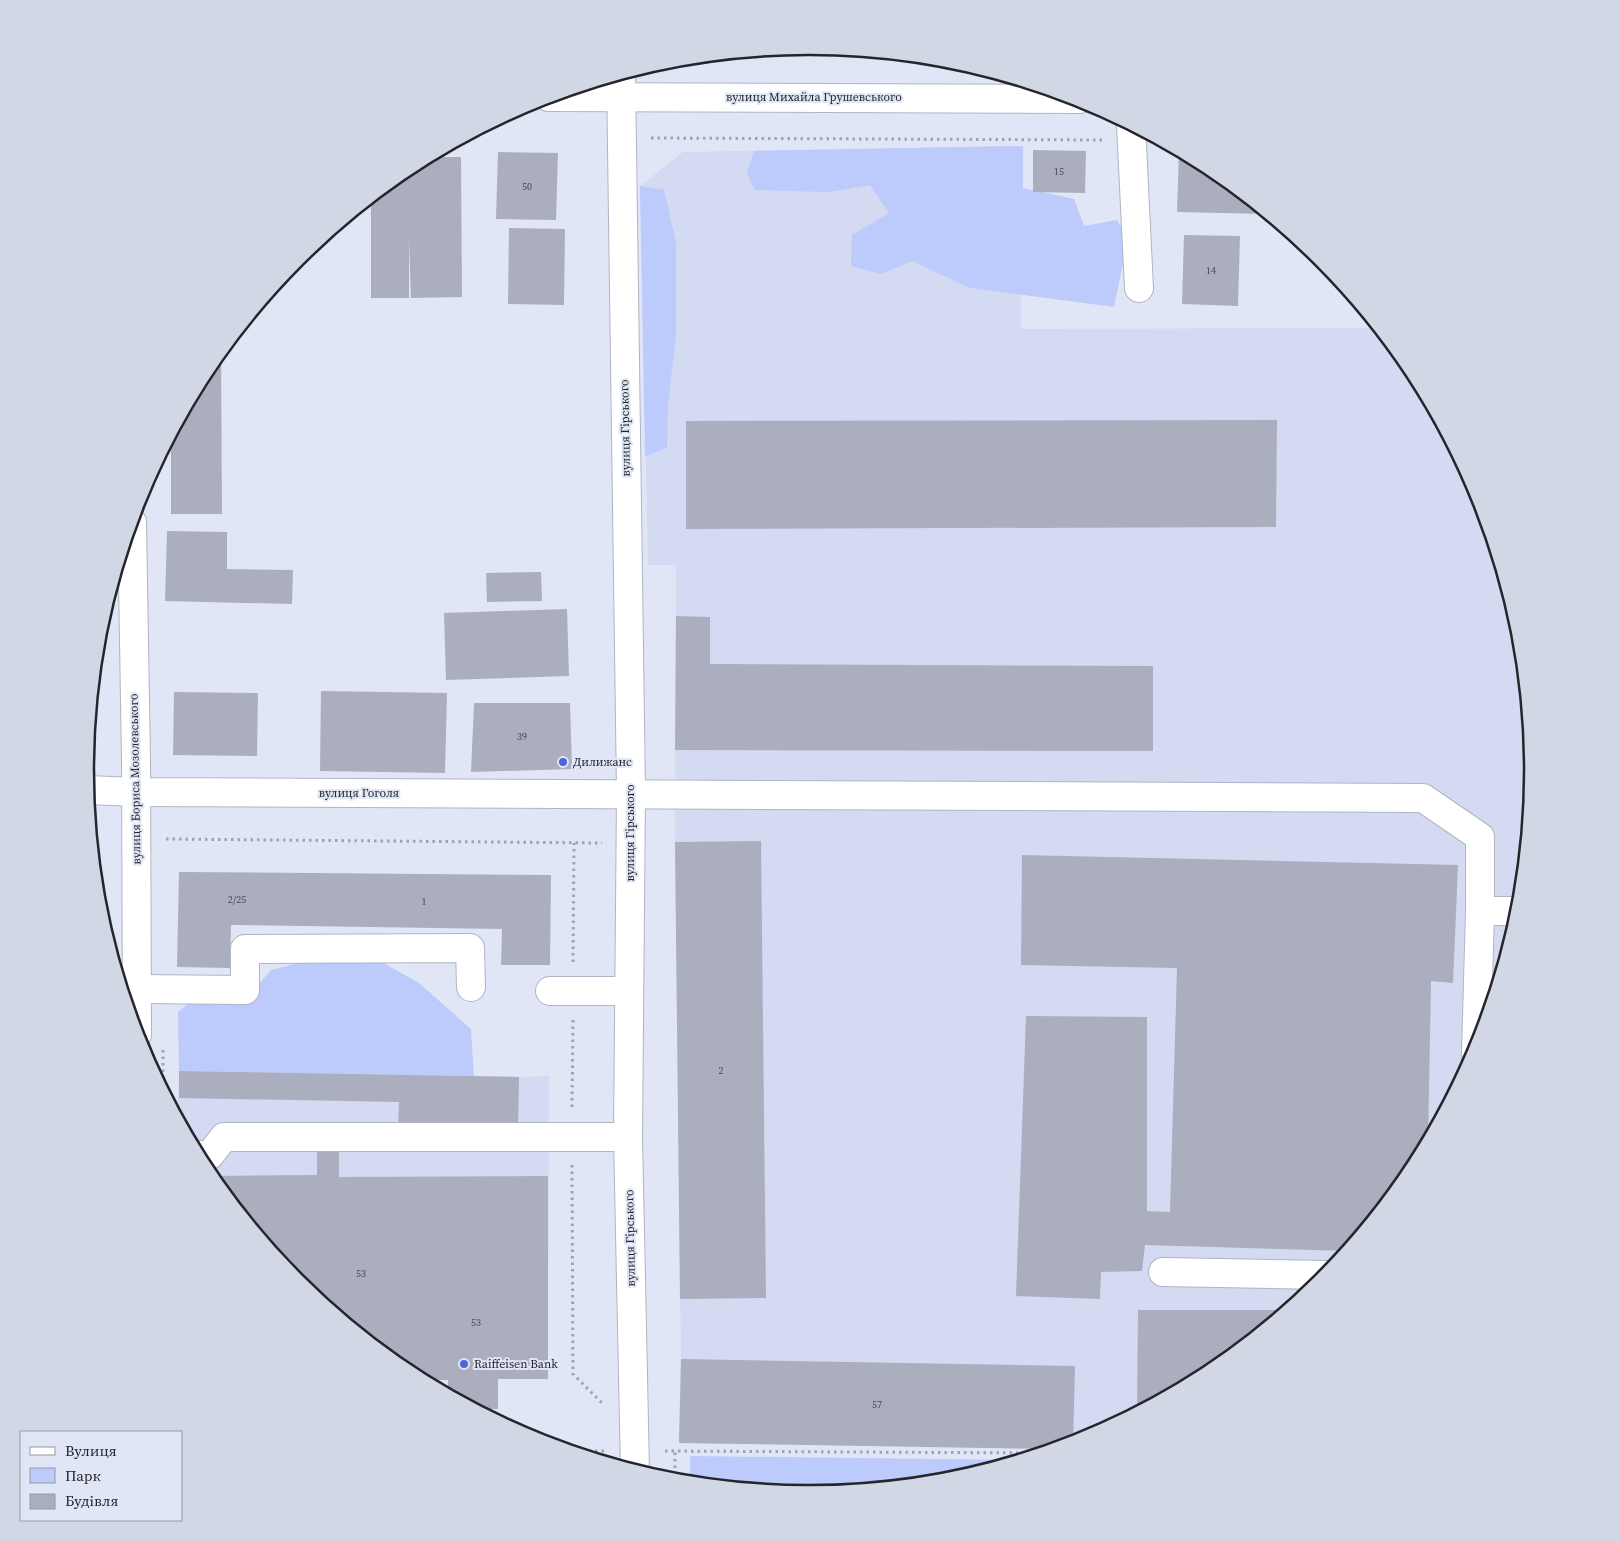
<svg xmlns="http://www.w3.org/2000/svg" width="1619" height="1541" font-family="'Source Serif 4',serif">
	<rect width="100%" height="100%" fill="#e1e6f6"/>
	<g fill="#d3daf1">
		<polygon points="1023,146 1021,329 1379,328 1412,368 1479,494 1520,629 1534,771 1520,912 1479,1048 1412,1173 1321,1283 1212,1373 1086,1440 1054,1449 679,1443 681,1359 675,842 676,565 648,565 640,186 683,152"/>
		<polygon points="179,1071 519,1077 549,1076 548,1379 498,1379 498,1409 475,1409 448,1394 448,1380 421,1380 407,1373 297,1282 207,1173 178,1117"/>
	</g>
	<g fill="#bccafc">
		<polygon points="1023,146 1023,188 1074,199 1084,226 1117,220 1128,238 1114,307 970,288 912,261 881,274 851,266 852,235 889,213 870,185 830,192 755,190 747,173 754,151"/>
		<polygon points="640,186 664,190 676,243 676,334 668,404 667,448 645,456"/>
		<polygon points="371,956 419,983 471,1029 474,1076 179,1071 178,1012 189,1003 254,990 271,970 307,961"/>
		<polygon points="690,1456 1020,1460 951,1481 809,1495 690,1483"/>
	</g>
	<g fill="#aaaebe">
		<polygon points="1033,150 1086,151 1085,193 1033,192"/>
		<polygon points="1179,151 1212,168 1268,214 1177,212"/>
		<polygon points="498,152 558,153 556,220 496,219"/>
		<polygon points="427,157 461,157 462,297 411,298 409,238 409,298 371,298 371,198 407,168"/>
		<polygon points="509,228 565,229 564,305 508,304"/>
		<polygon points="1184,235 1240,236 1238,306 1182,304"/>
		<polygon points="221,351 222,514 171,514 171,436 207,368"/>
		<polygon points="1277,420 1276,527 686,529 686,421"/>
		<polygon points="167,531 227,532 227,569 293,570 292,604 165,601"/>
		<polygon points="541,572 542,601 487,602 486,573"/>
		<polygon points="567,609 569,676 446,680 444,613"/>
		<polygon points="676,616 710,617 710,664 1153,666 1153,751 675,750"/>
		<polygon points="321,691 447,693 445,773 320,771"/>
		<polygon points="174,692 258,693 257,756 173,755"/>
		<polygon points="474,703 570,703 572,769 471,772"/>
		<polygon points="92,840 98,840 97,881 96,881"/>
		<polygon points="761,841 766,1298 680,1299 675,842"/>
		<polygon points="1022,855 1458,865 1453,983 1431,981 1428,1143 1412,1173 1348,1251 1145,1245 1142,1271 1101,1272 1100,1299 1016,1296 1026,1016 1147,1017 1147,1211 1170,1212 1177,968 1021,965"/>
		<polygon points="179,872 551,875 550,965 501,965 502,929 231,925 230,968 177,967"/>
		<polygon points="179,1071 519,1077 518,1130 398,1127 399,1102 179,1098"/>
		<polygon points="317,1152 339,1152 339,1177 548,1176 548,1379 498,1379 498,1409 475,1409 448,1394 448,1380 421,1380 407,1373 297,1282 210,1176 317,1175"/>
		<polygon points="1138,1310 1288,1310 1212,1373 1137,1412"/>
		<polygon points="681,1359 1075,1366 1073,1444 1054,1449 679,1443"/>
	</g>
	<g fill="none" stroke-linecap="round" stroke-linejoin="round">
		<g stroke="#b0b5c4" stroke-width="30">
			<g id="minor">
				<polyline points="621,75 631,793 628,1137 635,1471"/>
				<polyline points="548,97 1080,99"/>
				<polyline points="1131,125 1139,288"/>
				<polyline points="132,522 136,760 137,1035"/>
				<polyline points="87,790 136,792 1423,798 1480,837 1480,911 1476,1053"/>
				<polyline points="1480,911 1520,911"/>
				<polyline points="137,989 245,990 245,949 470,948 471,987"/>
				<polyline points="550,991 629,991"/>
				<polyline points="198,1155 210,1155 224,1137 628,1137"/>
				<polyline points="1163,1272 1328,1275"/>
			</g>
		</g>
		<g stroke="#9fa2af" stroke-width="3" stroke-dasharray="2.5 4" stroke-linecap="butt">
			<polyline points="651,138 1102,140"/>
			<polyline points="166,839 602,843"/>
			<polyline points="573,962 574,843"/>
			<polyline points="163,1050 163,1090"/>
			<polyline points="572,1107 573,1020"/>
			<polyline points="572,1165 573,1374 603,1404"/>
			<polyline points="569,1451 606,1451"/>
			<polyline points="665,1451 1041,1453"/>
			<polyline points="675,1481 675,1451"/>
		</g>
		<use href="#minor" stroke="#fff" stroke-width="28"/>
	</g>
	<g fill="#5164d9" stroke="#e1e6f6" stroke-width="2">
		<circle cx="563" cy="762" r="5"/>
		<circle cx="464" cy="1364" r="5"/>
	</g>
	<g text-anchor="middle" stroke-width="4" stroke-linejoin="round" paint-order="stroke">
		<g font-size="10" fill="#464850">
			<text x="1059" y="175">15</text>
			<text x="527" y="190">50</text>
			<text x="1211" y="274">14</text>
			<text x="522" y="740">39</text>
			<text x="237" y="903">2/25</text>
			<text x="424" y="905">1</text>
			<text x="721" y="1074">2</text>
			<text x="361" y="1277">53</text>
			<text x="476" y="1326">53</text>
			<text x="877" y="1408">57</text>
		</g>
		<g font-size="12" fill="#25262c" stroke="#e1e6f6">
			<text x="814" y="101">вулиця Михайла Грушевського</text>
			<text transform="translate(625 428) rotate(-91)" y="4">вулиця Гірського</text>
			<text transform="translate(135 779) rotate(-91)" y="4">вулиця Бориса Мозолевського</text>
			<text x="359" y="797">вулиця Гоголя</text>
			<text transform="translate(630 833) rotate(-90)" y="4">вулиця Гірського</text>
			<text transform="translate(630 1238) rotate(-91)" y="4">вулиця Гірського</text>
		</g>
		<g font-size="12" fill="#25262c" stroke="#e1e6f6" text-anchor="start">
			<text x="573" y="766">Дилижанс</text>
			<text x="474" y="1368">Raiffeisen Bank</text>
		</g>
	</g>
	<path d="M0 0H1619V1541H0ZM94 770a715 715 0 1 1 1430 0a715 715 0 1 1-1430 0Z" fill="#d2d7e6" fill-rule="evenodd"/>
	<path fill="none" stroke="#25262c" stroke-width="2.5" d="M94 770a715 715 0 1 1 1430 0a715 715 0 1 1-1430 0Z"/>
	<rect x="20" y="1431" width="162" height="90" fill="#e1e6f6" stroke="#9699a5"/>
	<rect x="30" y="1447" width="25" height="8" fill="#ffffff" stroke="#9699a5"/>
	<text x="65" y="1456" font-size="15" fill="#25262c">Вулиця</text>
	<rect x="30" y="1468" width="25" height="15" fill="#bccafc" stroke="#9699a5"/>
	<text x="65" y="1481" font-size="15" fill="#25262c">Парк</text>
	<rect x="30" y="1494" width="25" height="15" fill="#aaaebe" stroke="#9699a5"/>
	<text x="65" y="1506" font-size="15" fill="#25262c">Будівля</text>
</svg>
